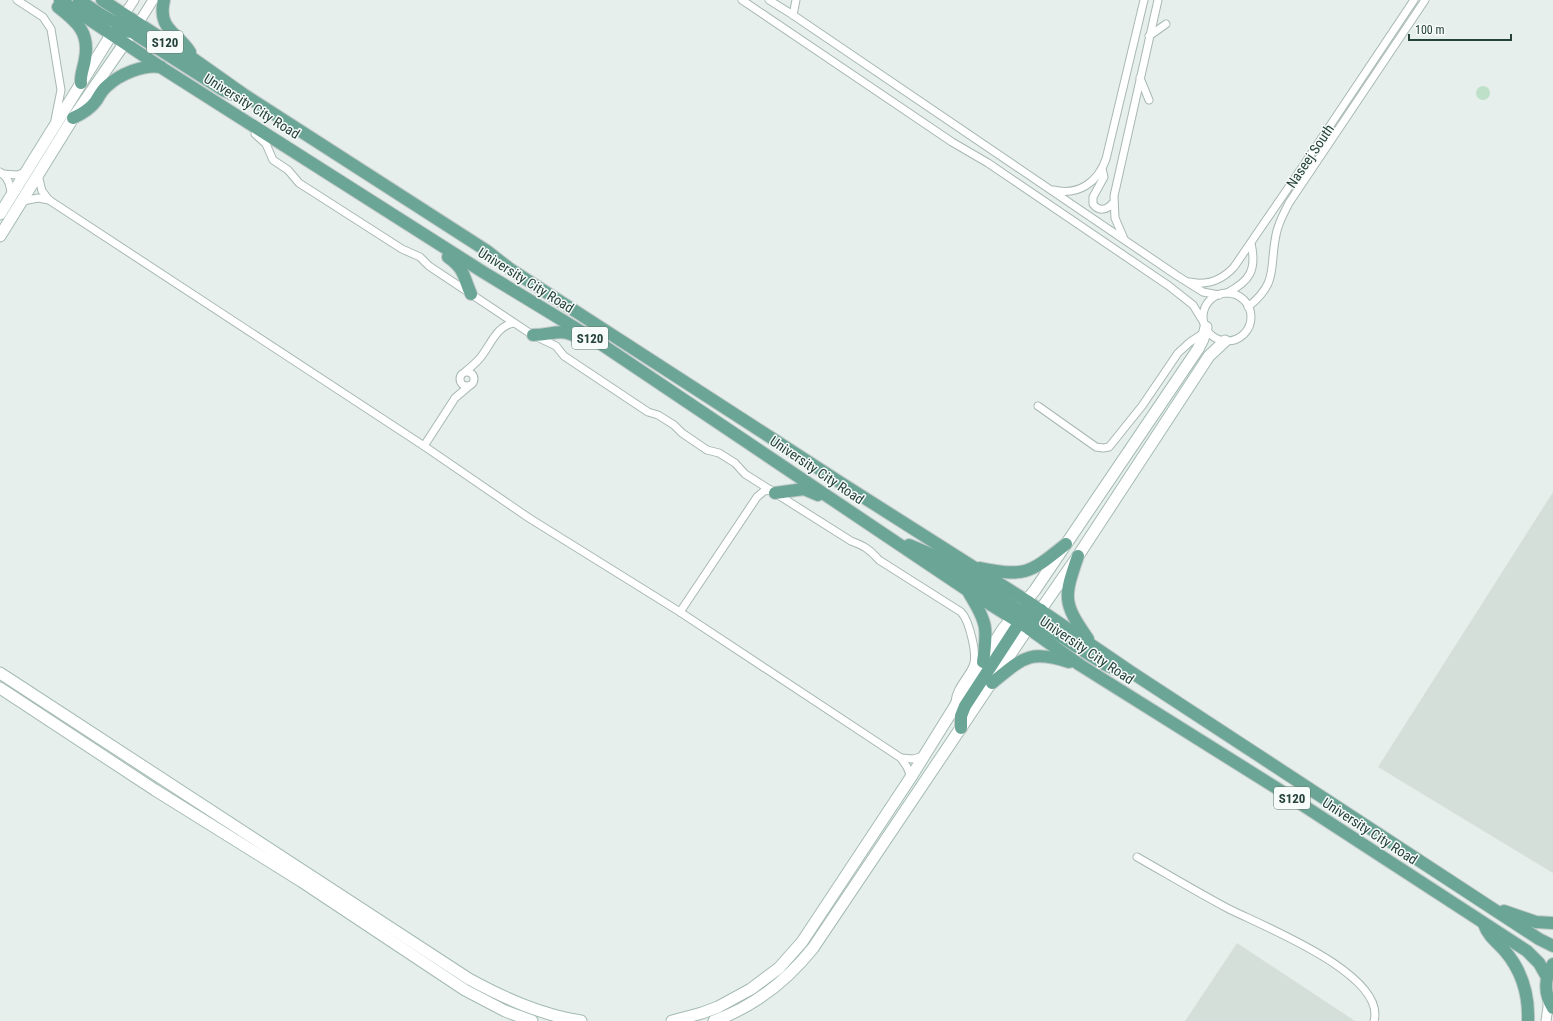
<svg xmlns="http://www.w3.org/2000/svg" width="1553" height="1021" font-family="'Roboto Condensed',sans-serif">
	<rect width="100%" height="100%" fill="#e6efeb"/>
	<g fill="#d4dfda">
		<polygon points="1553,492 1553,873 1378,767"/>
		<polygon points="1237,943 1355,1021 1185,1021"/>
	</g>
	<circle fill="#bfe0c8" cx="1483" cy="93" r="7"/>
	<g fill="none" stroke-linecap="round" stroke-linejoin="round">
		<g stroke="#a8b8b2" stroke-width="9">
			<g id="minor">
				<polyline points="17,0 43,17 51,29 61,90 55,120"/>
				<polyline points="742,0 952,142 988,163 1169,286 1193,305 1204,323"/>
				<polyline points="769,0 793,15 1176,275 1203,292 1219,295"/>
				<polyline points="793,15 796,0"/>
				<polyline points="1149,36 1166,24"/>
				<polyline points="1140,78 1149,100"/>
				<path d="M255 134 266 144 273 160 288 170 299 183 402 249 420 257 429 266 531 334 556 346 564 356 648 412 658 415 674 425 682 433 707 450 719 453 735 463 745 474 851 541C865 546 870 550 879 560L961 612C969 620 978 655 973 666 968 678 956 688 955 702"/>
				<path d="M1102 169 1104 177 1093 197V204C1099 212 1107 210 1113 203"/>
				<path d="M0 172C8 177 11 187 11 196"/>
				<polyline points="3,174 17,175 26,172"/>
				<polyline points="38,175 42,191 49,200 424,446 529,518 680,612 901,758 907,767 911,777"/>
				<path d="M1053 190C1079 196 1098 182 1106 159L1144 0"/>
				<polyline points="23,201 38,198 49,200"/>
				<polyline points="1124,239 1115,218 1114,196 1158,0"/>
				<path d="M1189 282C1207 286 1222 280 1234 267L1295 178 1414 0"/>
				<path d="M1227 293C1250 281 1257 270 1251 243"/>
				<circle cx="1227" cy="317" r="24"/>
				<path d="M1248 307C1279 282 1269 268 1276 235 1278 223 1284 213 1289 203L1425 0"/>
				<path d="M466 371C471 367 476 363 480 358 490 346 497 325 514 323"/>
				<circle cx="467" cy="379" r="7"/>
				<polyline points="1038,406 1096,447 1103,448 1109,447 1142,406 1178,353 1190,342 1204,333"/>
				<polyline points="424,446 455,398 469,386"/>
				<polyline points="680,612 757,497 764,491 771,490"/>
				<polyline points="901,758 913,759 924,756"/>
				<path d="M1137 857C1167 874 1197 892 1227 908 1260 925 1387 974 1374 1021"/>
			</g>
		</g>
		<g stroke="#a8b8b2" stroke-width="11">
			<g id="tertiary">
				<polyline points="124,15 134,0"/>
				<polyline points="138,24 153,0"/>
				<polyline points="1546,1021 1548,1007 1548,999"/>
			</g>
		</g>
		<g stroke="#a4bbb3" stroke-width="13">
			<g id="secondary">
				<polyline points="0,214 116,27"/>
				<polyline points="0,236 73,118 137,25"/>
				<path d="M0 673 469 979C504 998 541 1015 581 1021"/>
				<polyline points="0,688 155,790 301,881 465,990 505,1011 532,1021"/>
				<polyline points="672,1021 702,1013 718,1007 751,989 779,968 802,942 911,777 1003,629 1035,590 1198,349 1203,339 1206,327"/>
				<path d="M714 1021C755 1006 786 982 813 948L1028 628 1078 556 1209 356 1225 341"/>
			</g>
		</g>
		<g stroke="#c2cac8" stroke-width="14">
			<g id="primary">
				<polyline points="60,0 162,68 483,272 595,340 967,590 1028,628 1080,665 1278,789 1527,951 1539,963 1547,977"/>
				<path d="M79 0C92 8 117 28 133 26"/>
				<polyline points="102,0 192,58 243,94 487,251 510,269 841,483 1027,601 1131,672 1539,939 1553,946"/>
				<path d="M164 0C157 29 177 32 190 52"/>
				<path d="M58 7C77 22 90 32 85 59 84 67 80 75 81 83"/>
				<polyline points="111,33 124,31 132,32 223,90 232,94 240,94"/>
				<path d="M73 118C82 114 90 109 96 101 99 96 102 90 107 86 120 74 144 64 161 67"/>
				<path d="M448 257C465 269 463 276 471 294"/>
				<path d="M533 335C554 335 559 327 579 338"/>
				<polyline points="775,493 804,489 818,495"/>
				<polyline points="909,545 933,555 1019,610 1029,612 1041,610"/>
				<path d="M1078 556C1064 597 1062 602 1088 639"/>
				<path d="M980 568C1026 578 1031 572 1066 544"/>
				<path d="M969 593C987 622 988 628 983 662"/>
				<polyline points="1020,616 1024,616 1032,618 1104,664 1117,670 1126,672"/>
				<path d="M992 683C1023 658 1029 649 1069 662"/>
				<polyline points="961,728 961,716 965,706 1023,617"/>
				<polyline points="1504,911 1536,922 1553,923"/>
				<path d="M1484 924C1488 936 1497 942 1505 951 1522 971 1529 995 1528 1021"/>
				<path d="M1553 964C1544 978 1544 994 1553 1008"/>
			</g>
		</g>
		<use href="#minor" stroke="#fff" stroke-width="7"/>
		<use href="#tertiary" stroke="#fff" stroke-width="9"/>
		<use href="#secondary" stroke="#fff" stroke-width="11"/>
		<use href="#primary" stroke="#6aa596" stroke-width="12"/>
	</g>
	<g text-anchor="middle" stroke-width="3" stroke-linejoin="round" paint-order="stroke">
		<g fill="#f7fbf9" stroke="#637a73" stroke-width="1">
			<rect x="147" y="31" width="36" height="22" rx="3"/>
			<rect x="572" y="327" width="36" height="22" rx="3"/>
			<rect x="1274" y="787" width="36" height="22" rx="3"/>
		</g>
		<g font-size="13" font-weight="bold" fill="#24423a">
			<text x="165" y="47">S120</text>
			<text x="590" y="343">S120</text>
			<text x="1292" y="803">S120</text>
		</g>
		<g font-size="14" fill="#24423a" stroke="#f7fbf9">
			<text transform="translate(252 106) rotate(32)" y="5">University City Road</text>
			<text transform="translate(1310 156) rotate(-56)" y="5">Naseej South</text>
			<text transform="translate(526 280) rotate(32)" y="5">University City Road</text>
			<text transform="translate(817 470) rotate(34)" y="5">University City Road</text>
			<text transform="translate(1087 650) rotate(34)" y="5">University City Road</text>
			<text transform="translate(1370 831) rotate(33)" y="5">University City Road</text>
		</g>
	</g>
	<path d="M1409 34v6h102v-6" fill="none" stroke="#24423a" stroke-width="2"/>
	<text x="1415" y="34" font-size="12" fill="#24423a" stroke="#f7fbf9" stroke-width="3" paint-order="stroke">100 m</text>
</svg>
